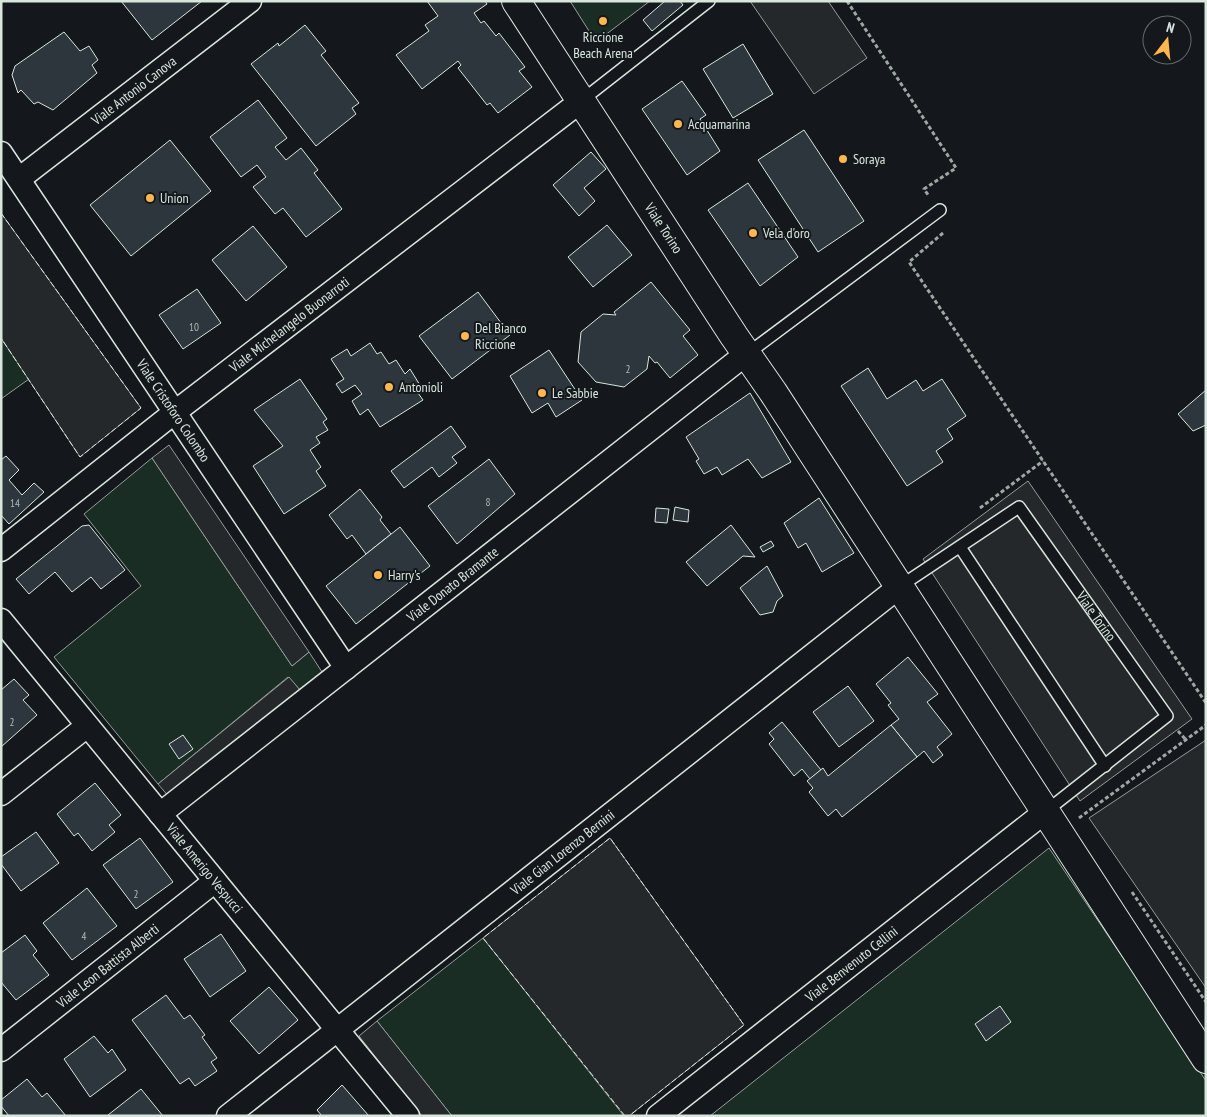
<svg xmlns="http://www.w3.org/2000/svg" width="1207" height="1117" font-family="'PT Sans Narrow',sans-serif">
	<rect width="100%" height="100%" fill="#14181c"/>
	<g fill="#1a2d24" stroke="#939e99">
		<polygon points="570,1 650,1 596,42"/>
		<polygon points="1,338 29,379 1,399"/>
		<polygon points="152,458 292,666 309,652 322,672 300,690 288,677 158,784 54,657 141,586 84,514"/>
		<polygon points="1049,848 1206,1081 1206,1116 710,1116"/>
		<polygon points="483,938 625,1116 452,1116 377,1021"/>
	</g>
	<g fill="#24282b" stroke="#939e99">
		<polygon points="750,1 828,1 867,58 814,94"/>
		<polygon points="1,213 141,408 80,457 1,338"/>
		<polygon points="169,445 309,652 292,666 152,458"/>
		<polygon points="1028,481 1192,719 1080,801 923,559"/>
		<polygon points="289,677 300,690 169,797 158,784"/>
		<polygon points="1206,740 1206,988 1089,818"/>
		<polygon points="610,838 744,1025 629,1116 624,1116 483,938"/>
		<polygon points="377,1021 452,1116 422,1116 359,1036"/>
	</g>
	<g fill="#2c363c" stroke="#d8e6dc">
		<polygon points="121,1 202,1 152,40"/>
		<polygon points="427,1 485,1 487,4 474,13 481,23 484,21 496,36 499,33 525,67 519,71 532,87 498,113 490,103 487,105 458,68 461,65 458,61 422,89 396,55 429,31 425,25 438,16"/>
		<polygon points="665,1 680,1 683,5 652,31 643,20"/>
		<polygon points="305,25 326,51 321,55 359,103 352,108 356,114 316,146 251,64 278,43 279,46"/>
		<polygon points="64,32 80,51 89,46 98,60 92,65 97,73 53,110 38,102 34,104 21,90 18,93 12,75 15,66"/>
		<polygon points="743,44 773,94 733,118 703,69"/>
		<polygon points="682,81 706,115 700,119 720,151 687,175 642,109"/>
		<polygon points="258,100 287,138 275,147 286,160 301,148 318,170 314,173 342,209 306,237 283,208 275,214 253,187 266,177 257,165 241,177 210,137"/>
		<polygon points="804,130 864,221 818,252 758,160"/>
		<polygon points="170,140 211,191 131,256 90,205"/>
		<polygon points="591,152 606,169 584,188 595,201 579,216 553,185"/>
		<polygon points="748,183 798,257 760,286 708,210"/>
		<polygon points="607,225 632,255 593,287 568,257"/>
		<polygon points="253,226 287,267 246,301 212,260"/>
		<polygon points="651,282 690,330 683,336 698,355 670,378 657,362 655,363 649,356 647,369 624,387 596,382 578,362 581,332 603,314 616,315 614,312"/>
		<polygon points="197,289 221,323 183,349 159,315"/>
		<polygon points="478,292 510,335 452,379 419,336"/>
		<polygon points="370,343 377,354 381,352 389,364 396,360 405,374 410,369 423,390 418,393 423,400 380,427 368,409 360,415 352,401 362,394 355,385 342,393 336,384 344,379 331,359 347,349 351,356"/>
		<polygon points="549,350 582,400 556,417 548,403 532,413 510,376"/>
		<polygon points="868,368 887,399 916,380 923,391 942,379 966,416 947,429 953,439 936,451 943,462 907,486 841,386"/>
		<polygon points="300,379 327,419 323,422 328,430 316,437 320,443 310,450 321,467 316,471 326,486 284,514 253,466 283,446 254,410"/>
		<polygon points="1206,390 1206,425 1193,431 1178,414"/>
		<polygon points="750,393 791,462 762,478 748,459 722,475 717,467 704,474 696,461 699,459 686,437"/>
		<polygon points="451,426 466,447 452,457 457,463 439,477 432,467 404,488 391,471"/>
		<polygon points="6,456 19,470 9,480 22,495 34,483 44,492 9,524 1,515 1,460"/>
		<polygon points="489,459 515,494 457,544 428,506"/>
		<polygon points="360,489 382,517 380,520 391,534 366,554 352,535 347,539 329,515"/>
		<polygon points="819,498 854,553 822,572 806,543 798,548 784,523"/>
		<polygon points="675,507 689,510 688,522 673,520"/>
		<polygon points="656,508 669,509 667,523 655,522"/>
		<polygon points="89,525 125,570 101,589 91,577 72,592 55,572 29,594 16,579 82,526"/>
		<polygon points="731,525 755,557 743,556 707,586 686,562"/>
		<polygon points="400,527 430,566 356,624 326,586"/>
		<polygon points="771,541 774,546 763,552 760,547"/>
		<polygon points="767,566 783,596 777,601 773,612 760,615 740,588"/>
		<polygon points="908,657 938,694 927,702 952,734 937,747 943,755 933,763 924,751 917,757 891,725 899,719 888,705 891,703 876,684"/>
		<polygon points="14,679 29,695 23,700 37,715 1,747 1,690"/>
		<polygon points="848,686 874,721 839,747 813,712"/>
		<polygon points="782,722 821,770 810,779 802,769 794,776 769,744 774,739 769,733"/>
		<polygon points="891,725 917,757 842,817 836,809 828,816 809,792 813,788 807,781 823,768 828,776"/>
		<polygon points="183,735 193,749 179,759 169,744"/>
		<polygon points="95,783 121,815 109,825 115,832 92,851 78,833 74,836 57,814"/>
		<polygon points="36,832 59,863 21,891 1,864 1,857"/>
		<polygon points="140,838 173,882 136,909 103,865"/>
		<polygon points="87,888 117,926 72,960 43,923"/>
		<polygon points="221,934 246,971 210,997 184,959"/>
		<polygon points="25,935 37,951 33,955 49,975 16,1000 1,982 1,953"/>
		<polygon points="269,987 298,1020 259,1054 230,1021"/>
		<polygon points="166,995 184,1019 190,1015 205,1035 202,1037 217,1058 211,1062 217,1071 195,1086 189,1078 180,1084 132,1020"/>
		<polygon points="1000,1006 1011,1022 986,1041 975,1024"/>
		<polygon points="94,1036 108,1053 112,1049 126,1070 90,1097 64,1059"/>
		<polygon points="27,1079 42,1097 47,1093 66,1116 9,1116 1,1106 1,1100"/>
		<polygon points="342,1085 369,1116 322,1116 317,1110"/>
		<polygon points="141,1089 163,1116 109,1116 108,1115"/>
	</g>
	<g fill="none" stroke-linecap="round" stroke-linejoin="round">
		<g stroke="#d8e6dc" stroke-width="14">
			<g id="service">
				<polyline points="581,101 709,1"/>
				<polyline points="747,354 940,210"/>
				<polyline points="960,547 1105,766"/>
				<path id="s1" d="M899 587 1019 507 1167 716 1045 812"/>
			</g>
		</g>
		<g stroke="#d8e6dc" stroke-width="25">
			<g id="minor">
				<path id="s2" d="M1 153 346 668"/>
				<path id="s3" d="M19 179 250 1"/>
				<path id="s4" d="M1 550 175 412 581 101"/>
				<path id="s5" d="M1 620 408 1116"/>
				<polyline points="1,794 87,726"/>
				<path id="s6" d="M160 814 746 354"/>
				<path id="s7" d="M1 1050 215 881"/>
				<path id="s8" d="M228 1116 899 587"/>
				<path id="s9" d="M658 1116 1045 812"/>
			</g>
		</g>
		<g stroke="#d8e6dc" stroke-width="30">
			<g id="tertiary">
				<path id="s10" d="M516 1 734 336 773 392 1206 1059"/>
			</g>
		</g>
		<g stroke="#9da8a2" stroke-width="3" stroke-dasharray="4 2.5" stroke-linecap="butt">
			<polyline points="847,1 956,168 924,189 929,196"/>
			<polyline points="943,233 909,262 1206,703"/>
			<polyline points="980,508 1043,461"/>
			<polyline points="1178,731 1186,740"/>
			<polyline points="1079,818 1206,725"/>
			<polyline points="1132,892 1206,1002"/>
		</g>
		<use href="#service" stroke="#14181c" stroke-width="11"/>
		<use href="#minor" stroke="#14181c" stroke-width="22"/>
		<use href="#tertiary" stroke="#14181c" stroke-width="28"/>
		<g stroke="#d8e6dc" stroke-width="1" stroke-dasharray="6 2.5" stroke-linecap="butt">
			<polyline points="1,213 141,408 80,457 1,338"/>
			<polyline points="625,1116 483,938 610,838 744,1025 629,1116"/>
		</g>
	</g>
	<g fill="#ffb74d" stroke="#14181c" stroke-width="2">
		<circle cx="603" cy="21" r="5"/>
		<circle cx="678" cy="124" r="5"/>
		<circle cx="843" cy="159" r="5"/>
		<circle cx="150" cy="198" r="5"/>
		<circle cx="753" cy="233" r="5"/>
		<circle cx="465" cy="336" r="5"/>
		<circle cx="389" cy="387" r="5"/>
		<circle cx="542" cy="393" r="5"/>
		<circle cx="378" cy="575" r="5"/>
	</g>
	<g text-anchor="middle" stroke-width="4" stroke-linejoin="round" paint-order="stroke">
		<g font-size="11" fill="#adbab4">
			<text x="194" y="331">10</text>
			<text x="628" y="373">2</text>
			<text x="488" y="506">8</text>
			<text x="15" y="507">14</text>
			<text x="12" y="726">2</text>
			<text x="136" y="898">2</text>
			<text x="84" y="940">4</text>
		</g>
		<g font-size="14" fill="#d8e6dc" stroke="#14181c" text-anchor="start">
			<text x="603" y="42" text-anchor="middle">Riccione<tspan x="603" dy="16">Beach Arena</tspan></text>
			<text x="688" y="129">Acquamarina</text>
			<text x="853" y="164">Soraya</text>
			<text x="160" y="203">Union</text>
			<text x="763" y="238">Vela d'oro</text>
			<text x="475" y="333">Del Bianco<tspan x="475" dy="16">Riccione</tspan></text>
			<text x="399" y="392">Antonioli</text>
			<text x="552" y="398">Le Sabbie</text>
			<text x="388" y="580">Harry's</text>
		</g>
		<g font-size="14" fill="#d8e6dc" stroke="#14181c">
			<text dy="5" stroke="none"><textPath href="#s3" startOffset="145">Viale Antonio Canova</textPath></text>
			<text dy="5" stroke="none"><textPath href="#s10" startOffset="271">Viale Torino</textPath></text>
			<text dy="5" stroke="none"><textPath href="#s4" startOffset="366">Viale Michelangelo Buonarroti</textPath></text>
			<text dy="5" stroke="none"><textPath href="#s2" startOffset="310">Viale Cristoforo Colombo</textPath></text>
			<text dy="5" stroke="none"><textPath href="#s6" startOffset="372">Viale Donato Bramante</textPath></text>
			<text dy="5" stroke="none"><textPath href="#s1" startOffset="278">Viale Torino</textPath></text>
			<text dy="5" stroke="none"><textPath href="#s8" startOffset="426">Viale Gian Lorenzo Bernini</textPath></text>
			<text dy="5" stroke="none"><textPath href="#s5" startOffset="321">Viale Amerigo Vespucci</textPath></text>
			<text dy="5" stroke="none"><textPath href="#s9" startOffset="246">Viale Benvenuto Cellini</textPath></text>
			<text dy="5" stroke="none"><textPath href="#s7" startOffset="136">Viale Leon Battista Alberti</textPath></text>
		</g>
	</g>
	<rect width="1207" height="1117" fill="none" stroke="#d8e6dc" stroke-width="5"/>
	<g transform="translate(1167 40) rotate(16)"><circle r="24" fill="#14181c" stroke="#626a69"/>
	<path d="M0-4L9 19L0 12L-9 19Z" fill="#ffb74d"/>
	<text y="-8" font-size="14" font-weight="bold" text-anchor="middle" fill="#d8e6dc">N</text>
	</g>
</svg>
